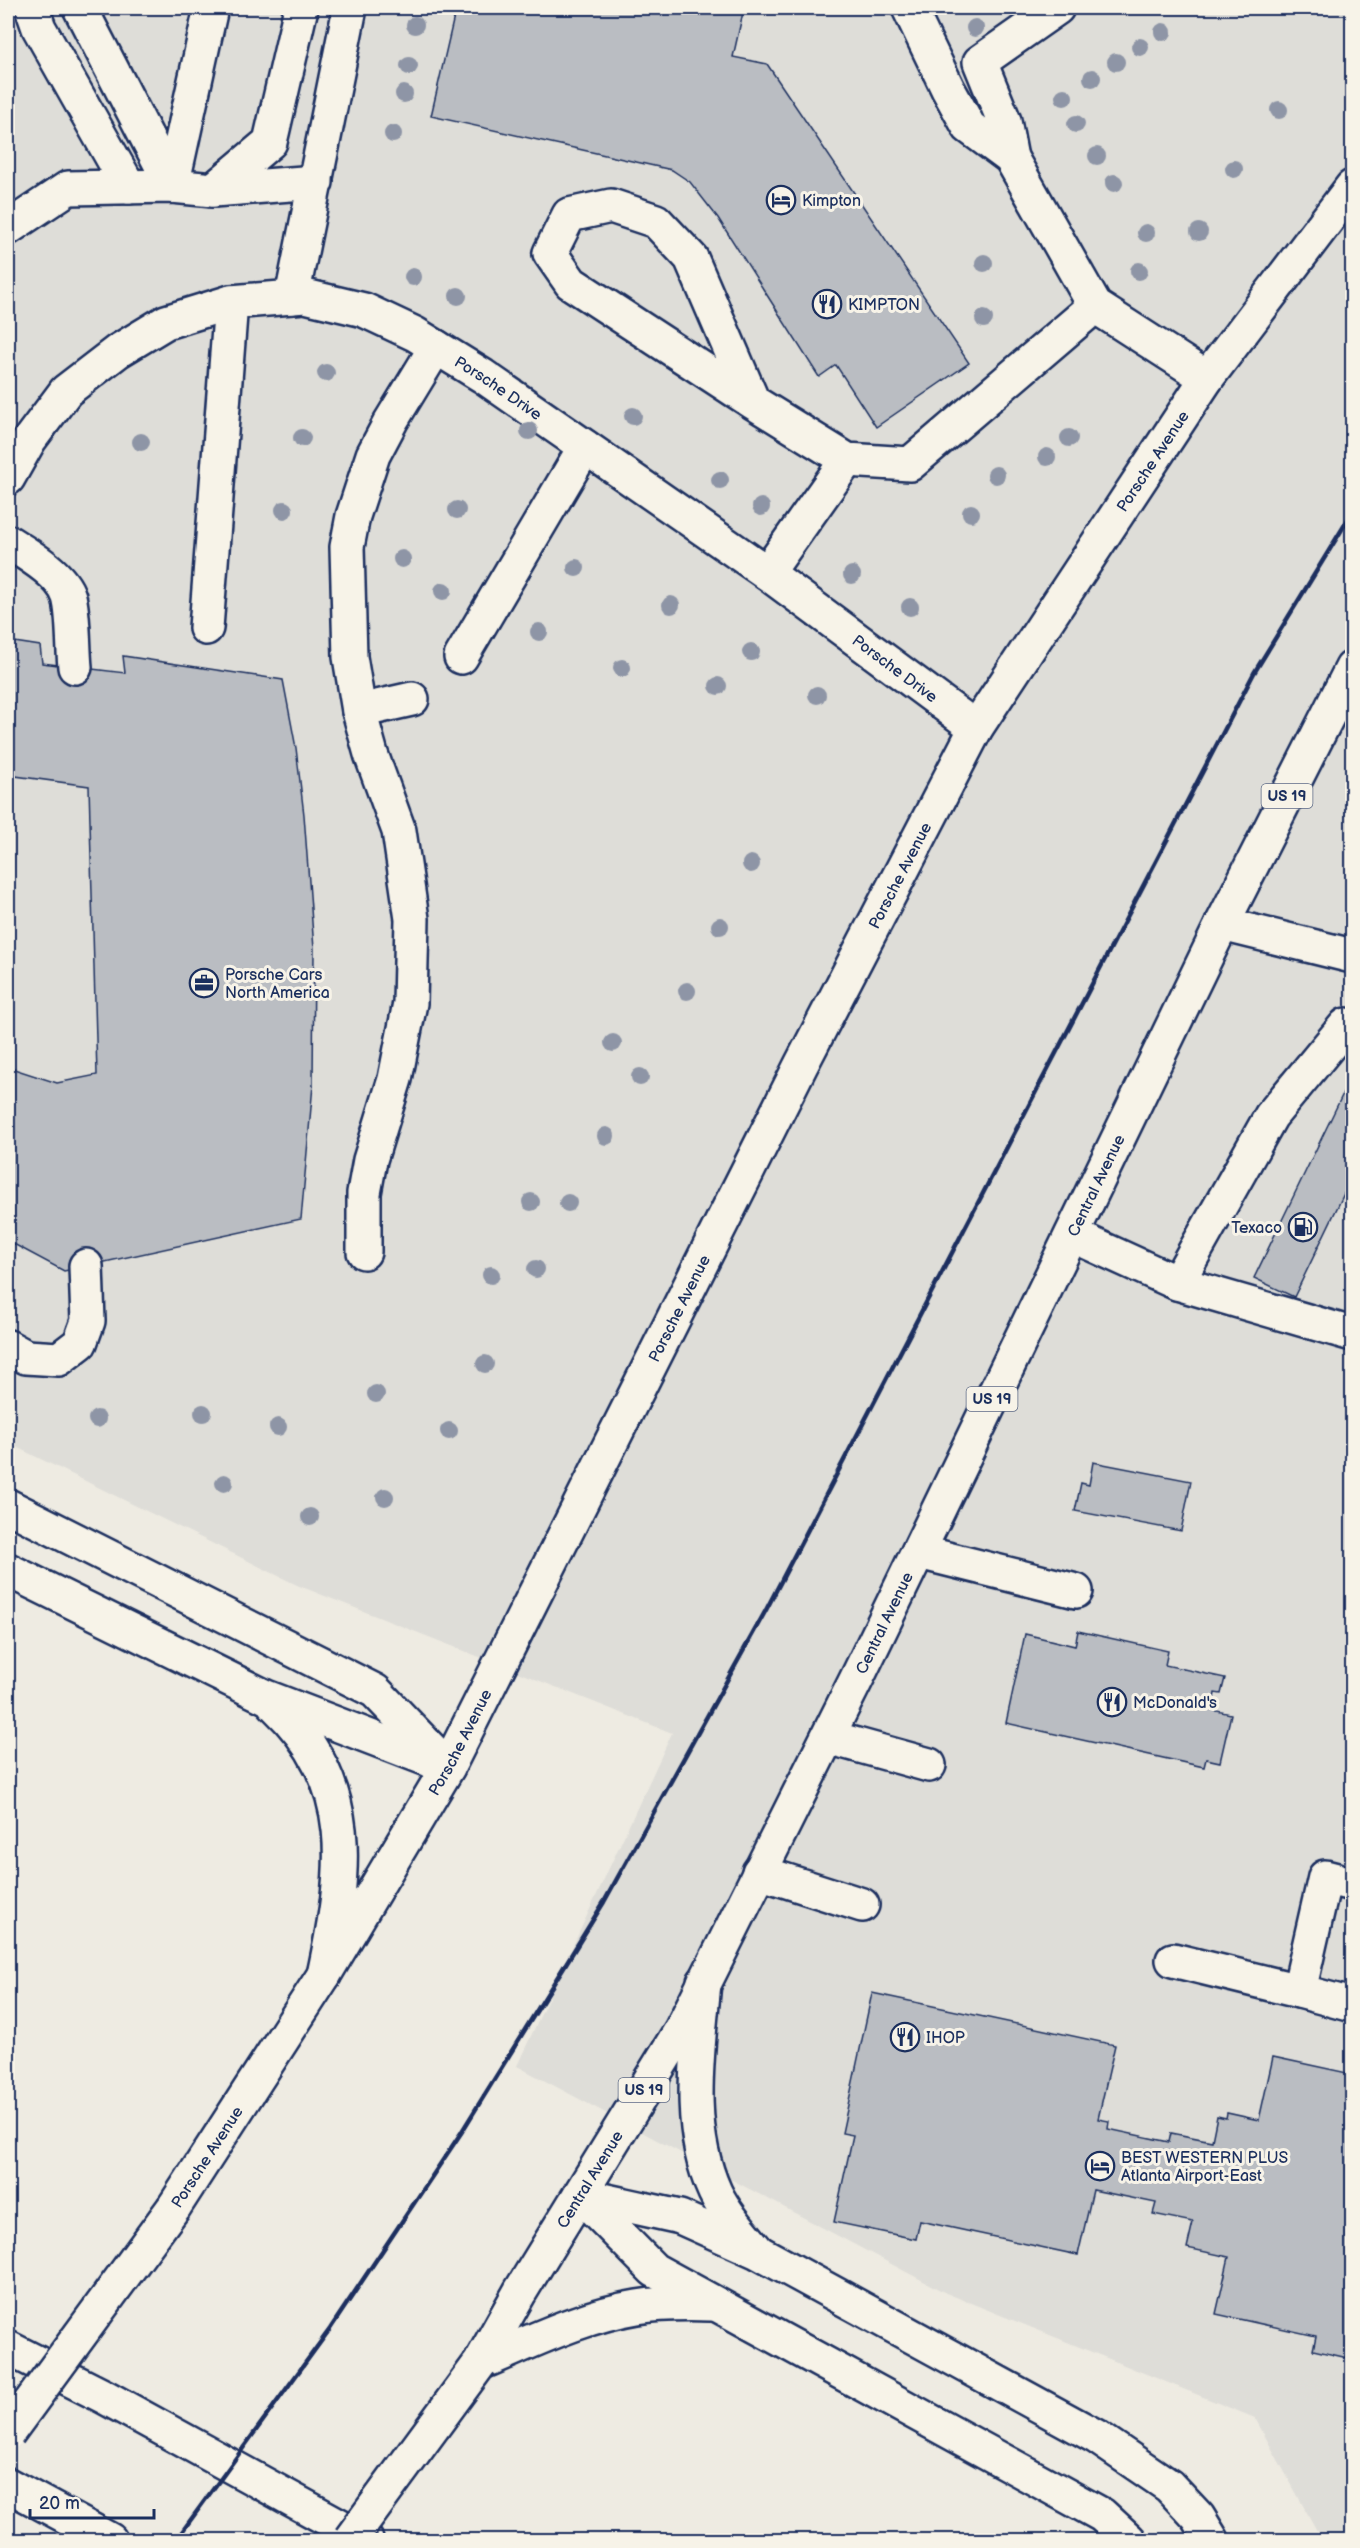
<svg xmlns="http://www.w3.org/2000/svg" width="1360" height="2548" font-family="'Balsamiq Sans',sans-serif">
	<rect width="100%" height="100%" fill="#eeebe2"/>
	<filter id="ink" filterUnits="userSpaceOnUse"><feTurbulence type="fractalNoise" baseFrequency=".0167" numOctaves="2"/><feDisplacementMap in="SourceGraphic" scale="12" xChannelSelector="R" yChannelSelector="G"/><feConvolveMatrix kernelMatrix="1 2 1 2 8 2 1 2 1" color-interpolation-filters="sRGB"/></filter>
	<g filter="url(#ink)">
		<polygon fill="#deddd8" points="8,8 1352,8 1352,2540 1322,2540 1255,2418 946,2293 517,2066 672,1733 297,1585 8,1443"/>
		<g fill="#babdc2" stroke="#1b2f5e" stroke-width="1.5">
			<polygon points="456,8 507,8 518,10 518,8 744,8 733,57 767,64 969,363 876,427 836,365 819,377 718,218 690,182 672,170 431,116"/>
			<polygon points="8,641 40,646 42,663 125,673 123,656 283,680 296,748 304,815 314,949 313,1085 301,1219 64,1271 8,1241 8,1067 57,1083 97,1075 89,786 8,775"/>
			<polygon points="1352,1075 1352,1177 1294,1297 1254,1278"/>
			<polygon points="1093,1462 1191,1481 1181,1531 1075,1511 1081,1483 1089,1485"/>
			<polygon points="1078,1631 1168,1651 1165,1665 1225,1678 1221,1694 1215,1693 1212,1710 1231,1714 1220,1762 1206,1759 1204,1767 1006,1723 1025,1634 1075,1646"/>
			<polygon points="872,1993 1115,2045 1098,2119 1109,2121 1108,2129 1169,2142 1171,2133 1212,2141 1217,2116 1226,2118 1227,2113 1259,2120 1273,2057 1352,2074 1352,2359 1313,2350 1316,2336 1216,2314 1229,2257 1187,2248 1193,2222 1153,2214 1156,2203 1093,2190 1078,2255 920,2221 916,2239 834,2222 853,2135 842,2133"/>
		</g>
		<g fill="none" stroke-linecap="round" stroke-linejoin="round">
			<g stroke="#1b2f5e" stroke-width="38">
				<g id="minor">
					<polyline points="32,8 39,28 129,187"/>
					<polyline points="80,8 172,186"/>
					<polyline points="909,8 948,89 969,127 1011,158 1095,306 1207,378"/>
					<polyline points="1011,158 1004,121 980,62 1057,8"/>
					<polyline points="172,186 211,8"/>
					<polyline points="213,190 270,142 301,8"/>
					<polyline points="8,228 68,188 172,186 213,190 316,182"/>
					<polyline points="292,297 350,8"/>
					<polyline points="753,402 691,258 656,221 611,206 569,215 550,253 571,283 753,402 847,460 910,464 1095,306"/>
					<path id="s1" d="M8 478 30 439 66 391 118 351 166 322 231 302 305 296 364 310 415 334 483 376 767 573 976 728"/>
					<path d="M8 542C27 554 62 574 69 597 74 614 73 648 75 667"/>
					<polyline points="767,573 847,460"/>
					<polyline points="206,628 231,302"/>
					<polyline points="461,657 585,447"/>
					<polyline points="359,711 412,699"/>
					<polyline points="1222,924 1352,956"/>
					<polyline points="1072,1235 1177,1283 1271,1116 1346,1025 1352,1027"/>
					<polyline points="364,1252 364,1193 370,1160 395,1079 410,1003 412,919 399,831 371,754 359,711 350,657 347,547 353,516 373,455 391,421 436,347"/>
					<polyline points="1177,1283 1352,1334"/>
					<polyline points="8,1347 26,1357 59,1359 80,1343 88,1321 86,1266"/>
					<polyline points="919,1552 1076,1591"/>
					<polyline points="828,1737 929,1765"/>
					<polyline points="759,1872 862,1905"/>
					<polyline points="1352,1884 1325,1877 1299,1991 1352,2005"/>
					<polyline points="1173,1960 1299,1991"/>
					<path id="s2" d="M174 2207 324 1975 448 1767 801 1065 976 728 1207 378 1352 187"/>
				</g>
			</g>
			<g stroke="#1b2f5e" stroke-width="38">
				<g id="major">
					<path id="s3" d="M480 2363 520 2292 681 2030 856 1680 1222 924 1352 668"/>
				</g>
			</g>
			<g stroke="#1b2f5e" stroke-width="38">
				<g id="highway">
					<polyline points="8,1506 375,1691 448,1767"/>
					<polyline points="8,1570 266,1697 438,1763"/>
					<path d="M274 1704C359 1784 346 1871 324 1975"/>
					<path d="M704 1982C698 2052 685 2126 715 2192 725 2213 741 2231 755 2248"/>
					<polyline points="580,2195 680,2217 758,2252 1097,2437 1169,2486 1198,2517 1212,2540"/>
					<polyline points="580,2195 654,2270 1102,2515 1129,2540"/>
					<polyline points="8,2348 105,2397 366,2540"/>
					<path d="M480 2363C531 2342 582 2316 637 2307 662 2303 686 2303 711 2304"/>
					<polyline points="8,2485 110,2540"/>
				</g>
			</g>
			<use href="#minor" stroke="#f7f3e8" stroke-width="33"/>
			<use href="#major" stroke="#f7f3e8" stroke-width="33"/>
			<use href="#highway" stroke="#f7f3e8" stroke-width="33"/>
			<polyline stroke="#1b2f5e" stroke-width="4.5" points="176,2540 330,2329 461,2133 604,1902 766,1610 1254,673 1352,513"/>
			<g stroke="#1b2f5e" stroke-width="38" stroke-linecap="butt">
				<polyline id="minor-bridge" points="8,2433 174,2207"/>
			</g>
			<g stroke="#1b2f5e" stroke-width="38" stroke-linecap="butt">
				<polyline id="major-bridge" points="350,2540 480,2363"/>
			</g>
			<use href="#minor-bridge" stroke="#f7f3e8" stroke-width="33"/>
			<use href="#major-bridge" stroke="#f7f3e8" stroke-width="33"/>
		</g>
		<g fill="#8e95a6">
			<circle cx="415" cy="25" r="9"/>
			<circle cx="975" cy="28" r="9"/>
			<circle cx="1163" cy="32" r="9"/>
			<circle cx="1140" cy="47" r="9"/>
			<circle cx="1116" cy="62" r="9"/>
			<circle cx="409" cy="66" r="9"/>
			<circle cx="1092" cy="78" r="9"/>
			<circle cx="404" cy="94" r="9"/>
			<circle cx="1064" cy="97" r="9"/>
			<circle cx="1279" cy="110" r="9"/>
			<circle cx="1076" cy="124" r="9"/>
			<circle cx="393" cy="134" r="9"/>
			<circle cx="1097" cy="156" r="9"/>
			<circle cx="1234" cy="169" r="9"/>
			<circle cx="1114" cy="183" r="9"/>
			<circle cx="1199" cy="232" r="9"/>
			<circle cx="1146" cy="233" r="9"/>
			<circle cx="984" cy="263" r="9"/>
			<circle cx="1139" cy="271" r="9"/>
			<circle cx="413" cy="277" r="9"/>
			<circle cx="458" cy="296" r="9"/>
			<circle cx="984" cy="319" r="9"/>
			<circle cx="326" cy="373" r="9"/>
			<circle cx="633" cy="416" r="9"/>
			<circle cx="529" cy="431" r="9"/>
			<circle cx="302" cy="438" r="9"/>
			<circle cx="1069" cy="438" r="9"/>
			<circle cx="141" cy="442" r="9"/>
			<circle cx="1047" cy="457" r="9"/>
			<circle cx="996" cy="475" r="9"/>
			<circle cx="720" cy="480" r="9"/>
			<circle cx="761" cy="507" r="9"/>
			<circle cx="284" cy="510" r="9"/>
			<circle cx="457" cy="510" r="9"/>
			<circle cx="971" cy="513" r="9"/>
			<circle cx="402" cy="559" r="9"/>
			<circle cx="576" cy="568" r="9"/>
			<circle cx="852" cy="575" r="9"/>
			<circle cx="443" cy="591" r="9"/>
			<circle cx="671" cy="605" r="9"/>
			<circle cx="910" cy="607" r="9"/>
			<circle cx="539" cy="632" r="9"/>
			<circle cx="751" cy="652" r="9"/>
			<circle cx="622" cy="668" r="9"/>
			<circle cx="718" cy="686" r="9"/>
			<circle cx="817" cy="695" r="9"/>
			<circle cx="751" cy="864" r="9"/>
			<circle cx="720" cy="926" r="9"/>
			<circle cx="687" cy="991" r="9"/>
			<circle cx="613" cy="1043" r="9"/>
			<circle cx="640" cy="1077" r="9"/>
			<circle cx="606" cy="1136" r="9"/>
			<circle cx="531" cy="1202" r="9"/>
			<circle cx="568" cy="1203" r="9"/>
			<circle cx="536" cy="1269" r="9"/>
			<circle cx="491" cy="1275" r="9"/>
			<circle cx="485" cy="1364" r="9"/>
			<circle cx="376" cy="1394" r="9"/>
			<circle cx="203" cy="1413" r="9"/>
			<circle cx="97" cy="1419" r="9"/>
			<circle cx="278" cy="1427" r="9"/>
			<circle cx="449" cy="1431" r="9"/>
			<circle cx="224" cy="1483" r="9"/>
			<circle cx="385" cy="1497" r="9"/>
			<circle cx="310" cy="1517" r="9"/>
		</g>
	</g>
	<defs>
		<g id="hotel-ring" transform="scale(1.5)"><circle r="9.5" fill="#f7f3e8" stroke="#1b2f5e" stroke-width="1.5"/><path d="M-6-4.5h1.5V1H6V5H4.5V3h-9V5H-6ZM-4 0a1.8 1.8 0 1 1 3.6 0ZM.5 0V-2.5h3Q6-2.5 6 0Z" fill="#1b2f5e"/></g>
		<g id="restaurant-ring" transform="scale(1.5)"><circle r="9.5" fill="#f7f3e8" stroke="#1b2f5e" stroke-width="1.5"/><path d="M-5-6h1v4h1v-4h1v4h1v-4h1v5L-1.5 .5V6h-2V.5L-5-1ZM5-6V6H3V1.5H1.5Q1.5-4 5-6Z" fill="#1b2f5e"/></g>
		<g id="office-ring" transform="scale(1.5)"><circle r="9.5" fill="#f7f3e8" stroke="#1b2f5e" stroke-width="1.5"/><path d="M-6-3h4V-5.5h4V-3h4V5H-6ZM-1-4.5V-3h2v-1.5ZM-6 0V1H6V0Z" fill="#1b2f5e"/></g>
		<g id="fuel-ring" transform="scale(1.5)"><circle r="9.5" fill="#f7f3e8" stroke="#1b2f5e" stroke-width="1.5"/><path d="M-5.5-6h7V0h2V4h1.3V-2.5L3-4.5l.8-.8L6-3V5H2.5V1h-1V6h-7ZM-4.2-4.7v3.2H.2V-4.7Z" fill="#1b2f5e"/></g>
	</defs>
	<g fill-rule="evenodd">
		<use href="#hotel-ring" x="781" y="200"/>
		<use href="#restaurant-ring" x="827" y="304"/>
		<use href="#office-ring" x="204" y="983"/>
		<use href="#fuel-ring" x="1303" y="1227"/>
		<use href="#restaurant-ring" x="1112" y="1702"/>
		<use href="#restaurant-ring" x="905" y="2037"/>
		<use href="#hotel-ring" x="1100" y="2166"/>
	</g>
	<g text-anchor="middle" stroke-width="6" stroke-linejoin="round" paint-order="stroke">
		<g fill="#f7f3e8" stroke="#5d6a87" stroke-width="1.5">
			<rect x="1261.5" y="784" width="51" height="24" rx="4.5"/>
			<rect x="966.5" y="1387" width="51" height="24" rx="4.5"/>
			<rect x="618.5" y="2078" width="51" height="24" rx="4.5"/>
		</g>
		<g font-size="15" font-weight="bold" fill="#1b2f5e">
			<text x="1287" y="801">US 19</text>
			<text x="992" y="1404">US 19</text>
			<text x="644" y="2095">US 19</text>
		</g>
		<g font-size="16" fill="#1b2f5e" stroke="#f7f3e8" text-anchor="start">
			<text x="802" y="206">Kimpton</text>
			<text x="848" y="310">KIMPTON</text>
			<text x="225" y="980">Porsche Cars<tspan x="225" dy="18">North America</tspan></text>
			<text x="1282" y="1233" text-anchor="end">Texaco</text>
			<text x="1133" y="1708">McDonald's</text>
			<text x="926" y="2043">IHOP</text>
			<text x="1121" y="2163">BEST WESTERN PLUS<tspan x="1121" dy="18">Atlanta Airport-East</tspan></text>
		</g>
		<g font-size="16" fill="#1b2f5e" stroke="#f7f3e8">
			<text dy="6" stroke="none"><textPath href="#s1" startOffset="585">Porsche Drive</textPath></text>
			<text dy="6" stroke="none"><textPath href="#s2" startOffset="2004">Porsche Avenue</textPath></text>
			<text dy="6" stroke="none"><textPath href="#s1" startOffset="1071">Porsche Drive</textPath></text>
			<text dy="6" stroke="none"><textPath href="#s2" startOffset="1518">Porsche Avenue</textPath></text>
			<text dy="6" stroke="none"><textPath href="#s3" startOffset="1330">Central Avenue</textPath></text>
			<text dy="6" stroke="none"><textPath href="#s2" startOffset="1032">Porsche Avenue</textPath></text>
			<text dy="6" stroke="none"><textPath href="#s3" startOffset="844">Central Avenue</textPath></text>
			<text dy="6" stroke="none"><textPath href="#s2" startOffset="546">Porsche Avenue</textPath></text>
			<text dy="6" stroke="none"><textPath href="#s2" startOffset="60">Porsche Avenue</textPath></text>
			<text dy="6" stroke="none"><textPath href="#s3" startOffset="214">Central Avenue</textPath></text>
		</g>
	</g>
	<rect width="1360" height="2548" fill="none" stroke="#f7f3e8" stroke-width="30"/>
	<rect x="15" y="15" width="1330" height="2518" fill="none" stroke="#1b2f5e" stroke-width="2" filter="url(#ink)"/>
	<path d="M30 2509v9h124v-9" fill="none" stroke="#1b2f5e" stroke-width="3"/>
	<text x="39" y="2509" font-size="18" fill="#1b2f5e" stroke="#f7f3e8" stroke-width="4.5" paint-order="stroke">20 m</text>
</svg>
